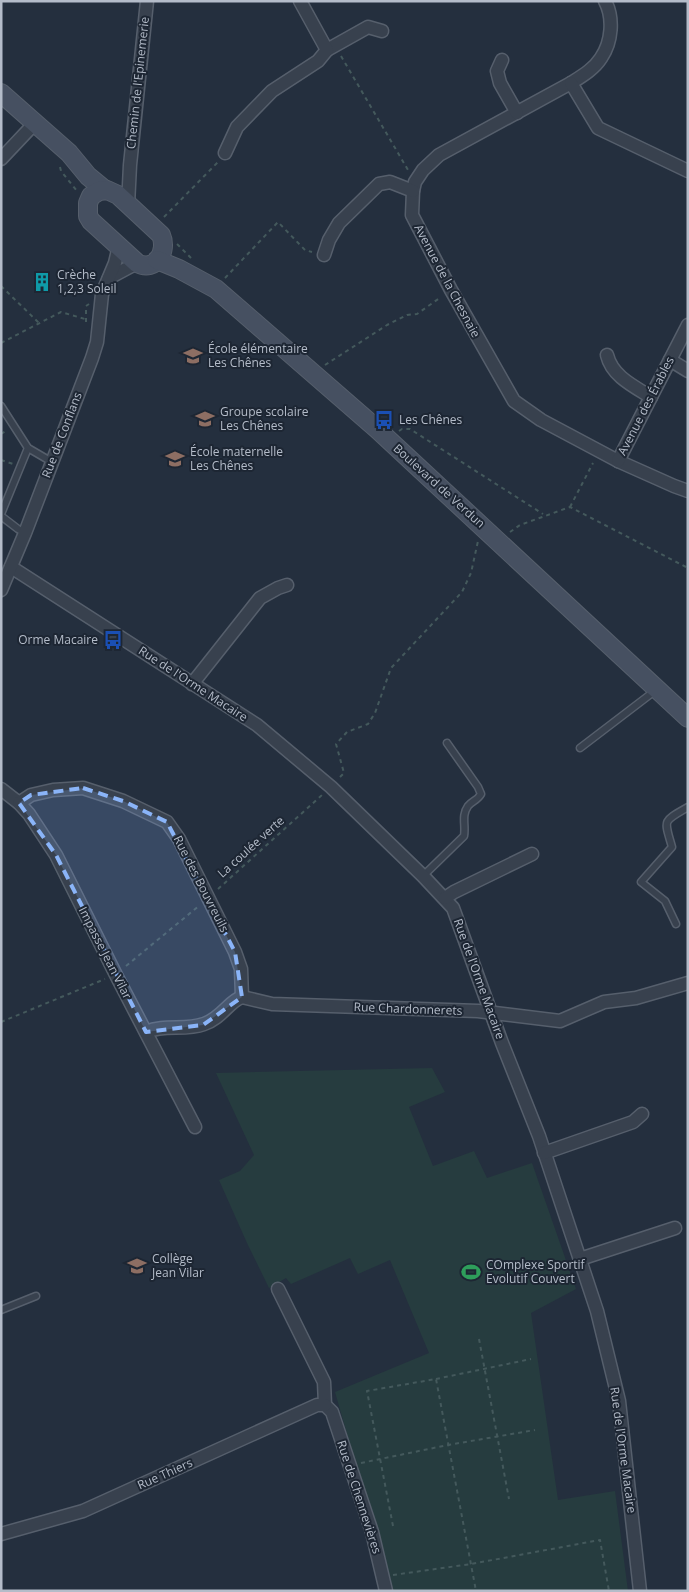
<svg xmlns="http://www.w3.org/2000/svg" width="689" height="1592" font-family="'Open Sans',sans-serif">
	<rect width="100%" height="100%" fill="#242f3e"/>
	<polygon fill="#263c3f" points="432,1068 445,1092 409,1107 433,1166 474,1151 487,1178 532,1163 576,1289 531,1313 558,1500 615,1491 628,1591 392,1591 335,1392 429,1353 390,1260 358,1274 350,1258 291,1284 286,1278 269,1288 247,1243 219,1180 240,1171 254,1155 216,1073"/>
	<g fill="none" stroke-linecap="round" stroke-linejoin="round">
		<g stroke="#565f6c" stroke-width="9">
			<g id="service">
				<polyline points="1,406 28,448 52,462"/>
				<polyline points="1,514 28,448"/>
				<polyline points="1,516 18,529 25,533"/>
				<polyline points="580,748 656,690"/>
				<path d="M423 876 464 836C466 825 461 816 468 806 472 801 478 800 481 794L478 787 447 743"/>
				<path d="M676 924 665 901 641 882 672 847C664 819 662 822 688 807"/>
				<polyline points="1,1310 36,1296"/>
			</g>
		</g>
		<g stroke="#565f6c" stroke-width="15">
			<g id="minor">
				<path d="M605 1C614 18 612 42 601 58 594 69 582 76 571 83L439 155 423 170 415 182 413 191 412 215 451 290 514 401 541 420 618 461 674 486 688 491"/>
				<polyline points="327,50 368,27 382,31"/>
				<polyline points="502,60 497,71 500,83 517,113"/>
				<polyline points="571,83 598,128 688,171"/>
				<polyline points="225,153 237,127 272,91 318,61 327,50 300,1"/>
				<polyline points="1,159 35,123"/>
				<polyline points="128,205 130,165 147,1"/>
				<polyline points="324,255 329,240 339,223 379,184 390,182 413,191"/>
				<polyline points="109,278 137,263"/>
				<path d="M607 355C612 376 633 386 651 397"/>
				<polyline points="670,360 688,371"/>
				<polyline points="618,461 688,325"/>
				<polyline points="11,567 257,725 331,787 423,876 453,908 502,1043 539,1136 597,1311 619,1401 640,1591"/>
				<polyline points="1,590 25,533 92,358 97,342 102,294 115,263 119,246"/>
				<polyline points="192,684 260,598 278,588 287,585"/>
				<polyline points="1,789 19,803 29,814 56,855 116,975 195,1127"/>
				<polyline points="19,803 31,795 53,790 83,788 123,801 167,822 179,839 235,952 241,969 242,997"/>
				<polyline points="445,898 454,892 532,854"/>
				<polyline points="242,997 272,1004 478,1011 560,1021 604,1002 636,998 688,983"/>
				<path d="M146 1032C165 1024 185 1031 204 1024 222 1018 229 1001 242 997"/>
				<polyline points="544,1153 633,1122 642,1114"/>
				<polyline points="580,1259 675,1228"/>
				<polyline points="278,1289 324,1382 325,1405"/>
				<polyline points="325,1405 332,1412 372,1532 386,1591"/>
				<polyline points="1,1534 83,1511 317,1405 325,1405"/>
			</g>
		</g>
		<g stroke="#565f6c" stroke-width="20">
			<g id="secondary">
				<polyline points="1,93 69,153 88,176 105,190"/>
				<path d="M107 190 118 195 161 235C168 251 156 273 137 263L91 221 88 216V203L91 196 99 191Z"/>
				<polyline points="157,260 179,269 216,289 377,429 688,718"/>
			</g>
		</g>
		<g stroke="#44595c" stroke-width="2" stroke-dasharray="4 4" stroke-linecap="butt">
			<polyline points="341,56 408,170"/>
			<polyline points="60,167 61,171 77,191"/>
			<polyline points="164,217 218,162"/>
			<polyline points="177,244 191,258"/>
			<polyline points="225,278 278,222 305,250 312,252"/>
			<polyline points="1,286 39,323"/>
			<polyline points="86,322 86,306 89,304"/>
			<polyline points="1,343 61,312 85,319"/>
			<polyline points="325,365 387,325 407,315 417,314 441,297"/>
			<polyline points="399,431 402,429 410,429 543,514"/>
			<polyline points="1,434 6,431"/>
			<polyline points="1,460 13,464"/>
			<polyline points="570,507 593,463"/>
			<polyline points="510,532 520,525 570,507 688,568"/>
			<polyline points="340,777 344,773 336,744 347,732 368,724 375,713 391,668 462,592 471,573 478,541"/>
			<polyline points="218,889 322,795"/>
			<polyline points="126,966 200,905"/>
			<polyline points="1,1022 105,979"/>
			<polyline points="479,1339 509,1499"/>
			<polyline points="436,1379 531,1359"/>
			<polyline points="361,1463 448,1445 535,1430"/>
			<polyline points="393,1526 367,1391 436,1379 476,1591"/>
			<polyline points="393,1575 471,1564 600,1540 609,1591"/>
		</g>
		<use href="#service" stroke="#38414e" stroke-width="6"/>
		<use href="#minor" stroke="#38414e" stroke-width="12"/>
		<use href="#secondary" stroke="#465061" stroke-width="18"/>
	</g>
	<path fill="#8ab4f8" fill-opacity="0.2" stroke="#8ab4f8" stroke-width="4" stroke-dasharray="10 6" stroke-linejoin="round" d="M83 788 123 801 167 822 235 952 242 997 203 1025 146 1032 56 855 19 803 31 795Z"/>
	<defs>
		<g id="building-bare" transform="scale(1.5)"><path d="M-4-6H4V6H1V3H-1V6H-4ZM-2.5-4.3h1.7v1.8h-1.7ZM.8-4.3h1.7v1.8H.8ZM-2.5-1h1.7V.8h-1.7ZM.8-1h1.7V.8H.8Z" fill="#0f9aa8" stroke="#1d2633" stroke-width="2.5" paint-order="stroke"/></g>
		<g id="school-bare" transform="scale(1.5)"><path d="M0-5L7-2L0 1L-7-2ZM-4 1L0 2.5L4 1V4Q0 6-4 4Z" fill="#8d6e63" stroke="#1d2633" stroke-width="2.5" paint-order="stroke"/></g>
		<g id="bus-bare" transform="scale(1.5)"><path d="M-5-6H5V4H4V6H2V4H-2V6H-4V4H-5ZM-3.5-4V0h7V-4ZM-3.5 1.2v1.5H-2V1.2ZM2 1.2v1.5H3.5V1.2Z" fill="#1a4fb4" stroke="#1d2633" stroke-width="2.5" paint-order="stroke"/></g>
		<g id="stadium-bare" transform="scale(1.5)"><path d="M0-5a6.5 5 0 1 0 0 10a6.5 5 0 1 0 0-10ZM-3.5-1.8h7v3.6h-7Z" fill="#2e9e5b" stroke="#1d2633" stroke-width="2.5" paint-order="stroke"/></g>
	</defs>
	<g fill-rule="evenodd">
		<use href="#building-bare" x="42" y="282"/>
		<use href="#school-bare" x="193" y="356"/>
		<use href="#school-bare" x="205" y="419"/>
		<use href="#bus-bare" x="384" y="420"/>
		<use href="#school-bare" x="175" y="459"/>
		<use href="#bus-bare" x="113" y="640"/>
		<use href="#school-bare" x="137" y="1266"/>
		<use href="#stadium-bare" x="471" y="1272"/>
	</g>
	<g text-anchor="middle" stroke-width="4" stroke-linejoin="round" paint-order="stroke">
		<g font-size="12" fill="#b4bcc9" stroke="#1d2633">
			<text transform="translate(138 83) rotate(-84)" y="4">Chemin de l'Epinemerie</text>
			<text transform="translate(447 281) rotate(62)" y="4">Avenue de la Chesnaie</text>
			<text transform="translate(646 406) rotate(-63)" y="4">Avenue des Érables</text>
			<text transform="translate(62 435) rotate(-69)" y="4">Rue de Conflans</text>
			<text transform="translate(439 486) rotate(42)" y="4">Boulevard de Verdun</text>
			<text transform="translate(193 684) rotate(33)" y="4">Rue de l'Orme Macaire</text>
			<text transform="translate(251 847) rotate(-42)" y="4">La coulée verte</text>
			<text transform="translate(201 884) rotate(63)" y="4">Rue des Bouvreuils</text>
			<text transform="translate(105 953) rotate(63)" y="4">Impasse Jean Vilar</text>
			<text transform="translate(479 979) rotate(70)" y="4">Rue de l'Orme Macaire</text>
			<text transform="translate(408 1009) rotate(2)" y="4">Rue Chardonnerets</text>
			<text transform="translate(623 1450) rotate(82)" y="4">Rue de l'Orme Macaire</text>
			<text transform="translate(165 1474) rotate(-24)" y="4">Rue Thiers</text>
			<text transform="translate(359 1497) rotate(72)" y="4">Rue de Chennevières</text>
		</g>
		<g font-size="12" fill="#b4bcc9" stroke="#1d2633" text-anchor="start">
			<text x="57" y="279">Crèche<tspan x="57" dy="14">1,2,3 Soleil</tspan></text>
			<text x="208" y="353">École élémentaire<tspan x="208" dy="14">Les Chênes</tspan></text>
			<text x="220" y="416">Groupe scolaire<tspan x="220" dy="14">Les Chênes</tspan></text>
			<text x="399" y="424">Les Chênes</text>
			<text x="190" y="456">École maternelle<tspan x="190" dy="14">Les Chênes</tspan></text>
			<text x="98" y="644" text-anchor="end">Orme Macaire</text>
			<text x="152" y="1263">Collège<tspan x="152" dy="14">Jean Vilar</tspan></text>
			<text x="486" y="1269">COmplexe Sportif<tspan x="486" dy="14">Evolutif Couvert</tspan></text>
		</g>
	</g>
	<rect width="689" height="1592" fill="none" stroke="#b4bcc9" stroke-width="5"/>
</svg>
